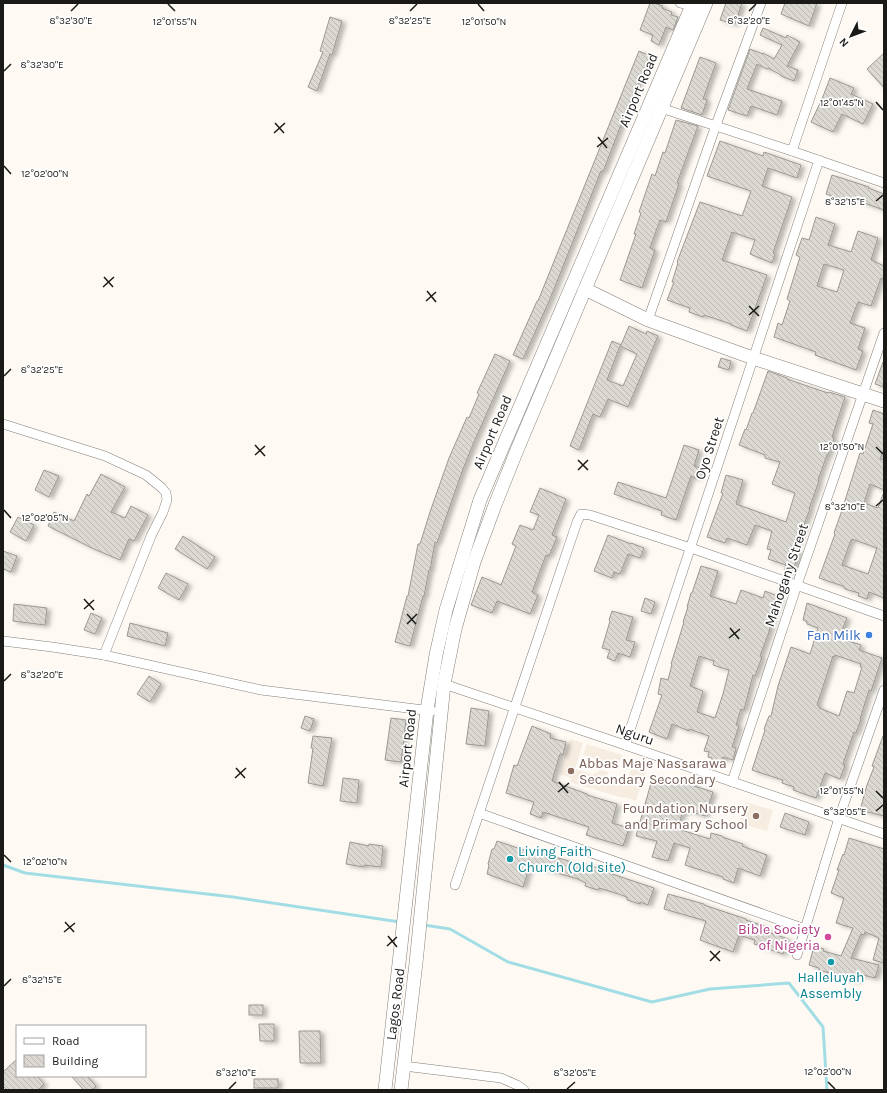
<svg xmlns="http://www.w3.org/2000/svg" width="887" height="1093" font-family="Karla,sans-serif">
	<defs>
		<pattern id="building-back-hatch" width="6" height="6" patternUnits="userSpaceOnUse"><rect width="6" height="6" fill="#dcd8d2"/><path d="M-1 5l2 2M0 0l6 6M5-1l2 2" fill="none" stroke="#bcb9b4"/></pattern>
		<filter id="shadow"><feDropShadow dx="4" dy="2" stdDeviation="2" flood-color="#0004"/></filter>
	</defs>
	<rect width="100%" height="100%" fill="#fefaf3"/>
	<g fill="#f6ede0">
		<polygon points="570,739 583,743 575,769 594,775 595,772 598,773 599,770 608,772 607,777 611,778 611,780 626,785 634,759 648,763 636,801 624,797 623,798 570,782 571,778 559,774"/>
		<polygon points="587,744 622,755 618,766 583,755"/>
		<polygon points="745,802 773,810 767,831 739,823"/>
	</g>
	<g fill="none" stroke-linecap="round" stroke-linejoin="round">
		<g stroke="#a2dde5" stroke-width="3">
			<polyline points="3,865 25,873 233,897 400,922"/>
			<polyline points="424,925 450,929 508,962 652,1002 710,989 789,983 823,1027 827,1090"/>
		</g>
	</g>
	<g fill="url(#building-back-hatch)" stroke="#9c9892" fill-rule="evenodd" filter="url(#shadow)">
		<polygon points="650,3 654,3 663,6 662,8 672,12 671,15 678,17 673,30 666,27 659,45 651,41 653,35 640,30"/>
		<polygon points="726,3 742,3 735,24 720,20"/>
		<polygon points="785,3 817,3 809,26 781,14"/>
		<polygon points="330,17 342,21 332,55 330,54 317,91 308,87 323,52 320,51"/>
		<polygon points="763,28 786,38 787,35 800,42 787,66 798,70 794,81 781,76 781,75 768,68 767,69 757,64 747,89 782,101 777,115 751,106 747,116 728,110 750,49 763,54 763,53 774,59 782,45 760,35"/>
		<polygon points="639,51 650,56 624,117 603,172 601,171 550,299 523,359 513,355 537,301 538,301"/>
		<polygon points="884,53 884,88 867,69"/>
		<polygon points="700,57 716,63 703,99 707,100 702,115 681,108"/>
		<polygon points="830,78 854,88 851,94 873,104 863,124 842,114 833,132 811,122 822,99"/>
		<polygon points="676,120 698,126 677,183 679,184 666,222 660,220 650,248 655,250 642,288 620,280 636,234 634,234 641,213 639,212 652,174 655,176 663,152 665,153"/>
		<polygon points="720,141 763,156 764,152 801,165 797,178 768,168 762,186 792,197 773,253 775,254 772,263 750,254 755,240 732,232 722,260 767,275 747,331 731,325 731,324 704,315 703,317 689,312 690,308 667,300 674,282 672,282 678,263 677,262 700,202 742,216 751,191 707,176"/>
		<polygon points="832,175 869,187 868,188 884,194 884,210 847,197 845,201 826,194"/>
		<path d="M816 217 835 224 828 245 851 252 858 231 878 238 871 260 884 266V279L881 278 871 306 858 302 850 323 865 328 858 349 863 351 856 370 815 355 816 352 774 337 778 323 782 325 790 301 787 299 800 257 796 255 802 238 809 240ZM824 264 844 270 837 292 817 286Z"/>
		<path d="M629 326 646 334 647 331 658 336 628 407 608 399 600 417 593 414 579 450 570 446 612 341 621 345ZM620 346 637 354 623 386 607 380Z"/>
		<polygon points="495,354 510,361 474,442 463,469 437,543 435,542 430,570 429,570 424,596 423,596 410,646 395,642 407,596 408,596 418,544 420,544 430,512 449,458 467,417 469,418 479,394 477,393"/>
		<polygon points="721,358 731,361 729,370 718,367"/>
		<polygon points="883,362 884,362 884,387 875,384"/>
		<polygon points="768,371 787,378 787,379 810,387 828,393 829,392 845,397 832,437 834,438 828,455 827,455 818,480 819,481 809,509 810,509 794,551 799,552 792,573 784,570 786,565 768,559 771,550 767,549 772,531 755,525 747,545 727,538 725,543 707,537 723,493 721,493 726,475 743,480 736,504 786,522 795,493 772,484 780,462 765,458 765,455 739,445 745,429 746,430 752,413 753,413"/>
		<path d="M873 410 884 414V449L880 459 884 460V490L870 484 864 503 878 508 883 494H884V598L869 592 867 599 858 596 859 593 845 589 843 586 819 578 835 534 834 533 842 510 860 453 863 454 873 424 869 423ZM852 539 877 548 868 574 842 565 851 540H852Z"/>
		<polygon points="684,445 699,450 694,466 700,468 696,478 691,476 676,520 661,515 662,511 614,494 618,482 666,498"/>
		<polygon points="44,470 59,476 49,497 35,490"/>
		<polygon points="101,474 125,487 111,512 125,518 131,506 148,515 134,541 129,539 120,560 94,549 48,526 54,512 74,521 87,494 89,496"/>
		<polygon points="540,488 566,499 552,535 557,537 549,556 546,555 532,592 538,595 530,614 497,601 492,613 471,605 482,577 501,585 516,546 512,544 520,525 533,530 539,515 530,512"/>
		<polygon points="18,517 34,525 26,541 10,532"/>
		<polygon points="608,535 631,544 631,543 644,548 640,558 628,554 620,574 614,572 612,578 594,571"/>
		<polygon points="183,536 215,557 207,569 175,549"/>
		<polygon points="3,551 17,556 11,572 3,569"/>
		<path d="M701 566 718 571 710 596 736 604 741 590 763 598 765 591 780 597 776 609H774L769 632 760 656 762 657 755 676 753 675 744 710 741 709 736 725 739 726 732 747 736 748 733 760 723 757 721 762 712 760V758L708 757 709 752 704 751 709 736 689 729V731L672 724 667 739 649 732 662 695 658 694 661 678 668 680 672 664H671L684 622H683L688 607H687L691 593H692ZM699 656 714 661 713 665 729 670 723 694 715 718 697 712 703 691 690 686Z"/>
		<polygon points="166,573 188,584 179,600 158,588"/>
		<polygon points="645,598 655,602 651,614 641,611"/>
		<path d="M807 603 847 618 839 638 861 645 859 650 882 658 871 691 869 690 860 719H861L856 733 854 732 843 764 845 765 840 779 825 773 816 798 793 790 794 787 782 783 783 780 752 770 765 730 764 729 769 716H771L778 686 791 647 810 654 818 628 807 624V622L803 620ZM835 655 861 664 860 667H862L854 693 847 691 839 716 819 708V706L817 705 833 656 834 657Z"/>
		<polygon points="14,604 47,608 45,625 13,621"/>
		<polygon points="612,611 633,617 626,640 635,642 630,657 618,653 615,661 607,658 610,650 602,648 610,621 609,620"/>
		<polygon points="91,613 102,618 95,634 84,630"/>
		<polygon points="130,623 168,633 165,646 127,636"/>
		<polygon points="149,676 161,684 150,702 137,694"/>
		<polygon points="471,708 489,711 485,746 466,744"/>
		<polygon points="305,716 314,719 310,731 301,728"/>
		<polygon points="391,718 406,720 401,762 385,760"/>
		<polygon points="532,726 551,734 550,738 566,742 563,755 560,754 552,781 587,794 587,795 617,804 612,823 629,828 623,846 586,835 589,827 543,812 541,818 530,814 534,802 506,793 514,765 517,766"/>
		<polygon points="313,736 332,738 323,786 308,783 313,748 311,748"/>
		<polygon points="883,736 884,737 884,816 860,810 867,785 874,767 872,766"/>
		<polygon points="653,776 682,785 684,779 695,783 694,786 713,792 705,816 686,810 685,813 682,813 678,829 710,839 711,833 722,836 722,837 743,844 742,846 767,855 760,876 738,868 734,883 723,879 723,877 685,865 690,848 674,843 668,861 652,857 657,841 636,836"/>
		<polygon points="343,778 359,780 357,803 340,801"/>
		<polygon points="785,813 809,822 805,835 780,827"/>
		<polygon points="849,838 884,849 884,963 873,960 879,938 865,932 864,935 861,934 851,958 879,965 875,978 859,974 857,981 819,970 819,968 809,965 814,946 824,949 823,951 841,956 853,928 836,923 844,898 831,893 839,870 837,870 843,854 844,855"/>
		<polygon points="497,841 535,854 535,851 582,865 583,863 612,873 612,874 654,888 648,905 640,902 640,904 627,900 627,897 619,894 599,888 598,890 585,886 586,883 578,879 530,865 523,887 487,874 489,865 488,864 492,849 494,849"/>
		<polygon points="350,842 369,846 369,844 383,846 381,867 364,865 364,867 346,864"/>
		<polygon points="668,894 704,904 704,905 746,919 746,920 767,927 766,931 788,939 783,954 754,944 755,940 739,935 733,952 700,940 706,921 664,909"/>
		<rect x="249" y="1005" width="14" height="10"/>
		<polygon points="259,1024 274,1024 274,1041 260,1041"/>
		<polygon points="299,1031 320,1031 321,1063 300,1063"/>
		<polygon points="17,1059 17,1076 37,1076 44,1084 38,1090 7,1090 3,1086 3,1072"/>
		<polygon points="71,1076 87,1076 96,1086 92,1090 84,1090"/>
		<rect x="254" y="1079" width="24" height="9"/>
	</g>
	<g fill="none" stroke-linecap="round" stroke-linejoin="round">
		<g stroke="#837f7a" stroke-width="10">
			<g id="street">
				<polyline points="680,3 696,7"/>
				<polyline points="661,108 792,151 884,183"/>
				<polyline points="792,151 842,3"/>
				<polyline points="648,320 716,125 761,3"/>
				<polyline points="3,424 105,456 146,475 162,488 166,493 167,500 163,512 151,536 104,655"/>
				<polyline points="3,641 52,647 104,655 261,690 432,711"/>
				<polyline points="444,684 625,745 884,834"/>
				<polyline points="625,745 819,160"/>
				<polyline points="732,782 797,585 884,333"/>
				<polyline points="479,813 805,929"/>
				<polyline points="455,885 577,522 581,514 590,515 691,548 884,616"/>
				<polyline points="797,955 839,818 884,690"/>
				<polyline points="404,1066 501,1078 517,1085 524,1090"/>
			</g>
		</g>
		<g stroke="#837f7a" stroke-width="14">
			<g id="secondary">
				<polyline points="585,289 648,320 753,358 884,401"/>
				<polyline points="385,1090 427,710 436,655 446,610 480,500 693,3"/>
				<polyline points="401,1090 416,963 444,684 455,629 474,562 495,505 517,450 706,3"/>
			</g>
		</g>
		<use href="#street" stroke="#fff" stroke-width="9"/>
		<use href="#secondary" stroke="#fff" stroke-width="13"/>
	</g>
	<path fill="none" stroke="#1b1a17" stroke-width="1.5" d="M168 4 175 11M478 4 484 11M71 11 78 4M410 11 417 4M749 11 756 4M4 71 11 64M876 102 883 110M275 123 284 133M274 133 285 123M598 137 607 148M597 147 608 138M4 166 11 174M876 201 883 195M104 277 113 287M103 287 114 277M427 291 436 302M426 301 436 292M749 306 759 316M749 315 759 306M4 376 11 369M255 445 265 456M876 447 883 454M255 455 265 446M578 460 588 470M578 470 588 460M876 506 883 500M4 510 11 518M84 599 94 610M84 609 94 600M407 614 416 624M407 624 417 614M730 628 739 639M729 638 740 629M4 681 11 674M236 768 245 778M235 778 246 768M559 782 568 793M876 791 883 798M558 792 569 783M876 811 883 805M4 855 11 862M65 922 74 932M64 932 75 923M388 936 397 947M387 946 397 937M710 951 720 961M710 961 720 951M4 986 11 979M828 1082 835 1089M229 1089 236 1082M567 1089 575 1082"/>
	<circle fill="#3f7fe0" stroke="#fff" stroke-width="1.5" cx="869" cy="635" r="4"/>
	<g fill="#8d6e63" stroke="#fff" stroke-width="1.5">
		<circle cx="571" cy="771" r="4"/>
		<circle cx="756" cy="816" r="4"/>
	</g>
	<g fill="#0f9aa8" stroke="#fff" stroke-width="1.5">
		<circle cx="510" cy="859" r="4"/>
		<circle cx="831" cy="962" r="4"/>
	</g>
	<circle fill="#d1479c" stroke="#fff" stroke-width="1.5" cx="828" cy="937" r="4"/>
	<g text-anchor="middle" stroke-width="3.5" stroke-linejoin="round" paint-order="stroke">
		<g font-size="14" fill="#1b1a17" stroke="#fff">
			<text transform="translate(638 90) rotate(-67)" y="5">Airport Road</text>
			<text transform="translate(492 432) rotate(-67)" y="5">Airport Road</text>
			<text transform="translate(709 448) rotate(-72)" y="5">Oyo Street</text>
			<text transform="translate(786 575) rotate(-71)" y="5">Mahogany Street</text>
			<text transform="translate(635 734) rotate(19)" y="5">Nguru</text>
			<text transform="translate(407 748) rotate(-84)" y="5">Airport Road</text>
			<text transform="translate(395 1004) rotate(-83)" y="5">Lagos Road</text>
		</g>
		<g font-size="14" fill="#366cbe" stroke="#fff" text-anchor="end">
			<text x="861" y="640">Fan Milk</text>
		</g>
		<g font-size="14" fill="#785e54" stroke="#fff" text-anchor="start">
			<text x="579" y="768">Abbas Maje Nassarawa<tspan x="579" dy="16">Secondary Secondary</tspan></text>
			<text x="748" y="813" text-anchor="end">Foundation Nursery<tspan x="748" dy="16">and Primary School</tspan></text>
		</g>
		<g font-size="14" fill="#0d838f" stroke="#fff" text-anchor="start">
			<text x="518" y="856">Living Faith<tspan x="518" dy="16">Church (Old site)</tspan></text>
			<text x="831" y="982" text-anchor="middle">Halleluyah<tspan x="831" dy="16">Assembly</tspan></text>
		</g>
		<g font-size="14" fill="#b23c85" stroke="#fff" text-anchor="end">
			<text x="820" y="934">Bible Society<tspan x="820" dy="16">of Nigeria</tspan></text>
		</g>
	</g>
	<g font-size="10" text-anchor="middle" fill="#1b1a17" stroke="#fff" stroke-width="3.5" stroke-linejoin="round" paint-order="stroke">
		<text x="71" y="24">8°32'30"E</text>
		<text x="410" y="24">8°32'25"E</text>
		<text x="749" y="24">8°32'20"E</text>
		<text x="175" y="25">12°01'55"N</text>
		<text x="484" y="25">12°01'50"N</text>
		<text x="42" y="68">8°32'30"E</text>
		<text x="842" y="106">12°01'45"N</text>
		<text x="45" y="177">12°02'00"N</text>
		<text x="845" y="205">8°32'15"E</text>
		<text x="42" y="373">8°32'25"E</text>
		<text x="842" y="450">12°01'50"N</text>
		<text x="845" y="510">8°32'10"E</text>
		<text x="45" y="521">12°02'05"N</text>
		<text x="42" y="678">8°32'20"E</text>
		<text x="842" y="794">12°01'55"N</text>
		<text x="845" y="815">8°32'05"E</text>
		<text x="45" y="865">12°02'10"N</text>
		<text x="42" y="983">8°32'15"E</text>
		<text x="828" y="1075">12°02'00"N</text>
		<text x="236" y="1076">8°32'10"E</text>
		<text x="575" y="1076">8°32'05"E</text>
	</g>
	<rect width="887" height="1093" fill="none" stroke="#1b1a17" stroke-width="8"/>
	<rect x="16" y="1025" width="130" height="52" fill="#ffffff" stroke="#a4a3a2"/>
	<rect x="24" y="1038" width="20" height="6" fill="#ffffff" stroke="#a4a3a2"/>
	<text x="52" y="1045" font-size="12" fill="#1b1a17">Road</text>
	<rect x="24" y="1055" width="20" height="12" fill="url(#building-back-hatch)" stroke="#a4a3a2"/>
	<text x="52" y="1065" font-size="12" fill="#1b1a17">Building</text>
	<g transform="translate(851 36) rotate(228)" stroke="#ffffff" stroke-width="3" paint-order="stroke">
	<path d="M0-3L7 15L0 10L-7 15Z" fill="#1b1a17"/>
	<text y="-6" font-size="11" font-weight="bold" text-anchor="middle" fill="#1b1a17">N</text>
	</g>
</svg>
